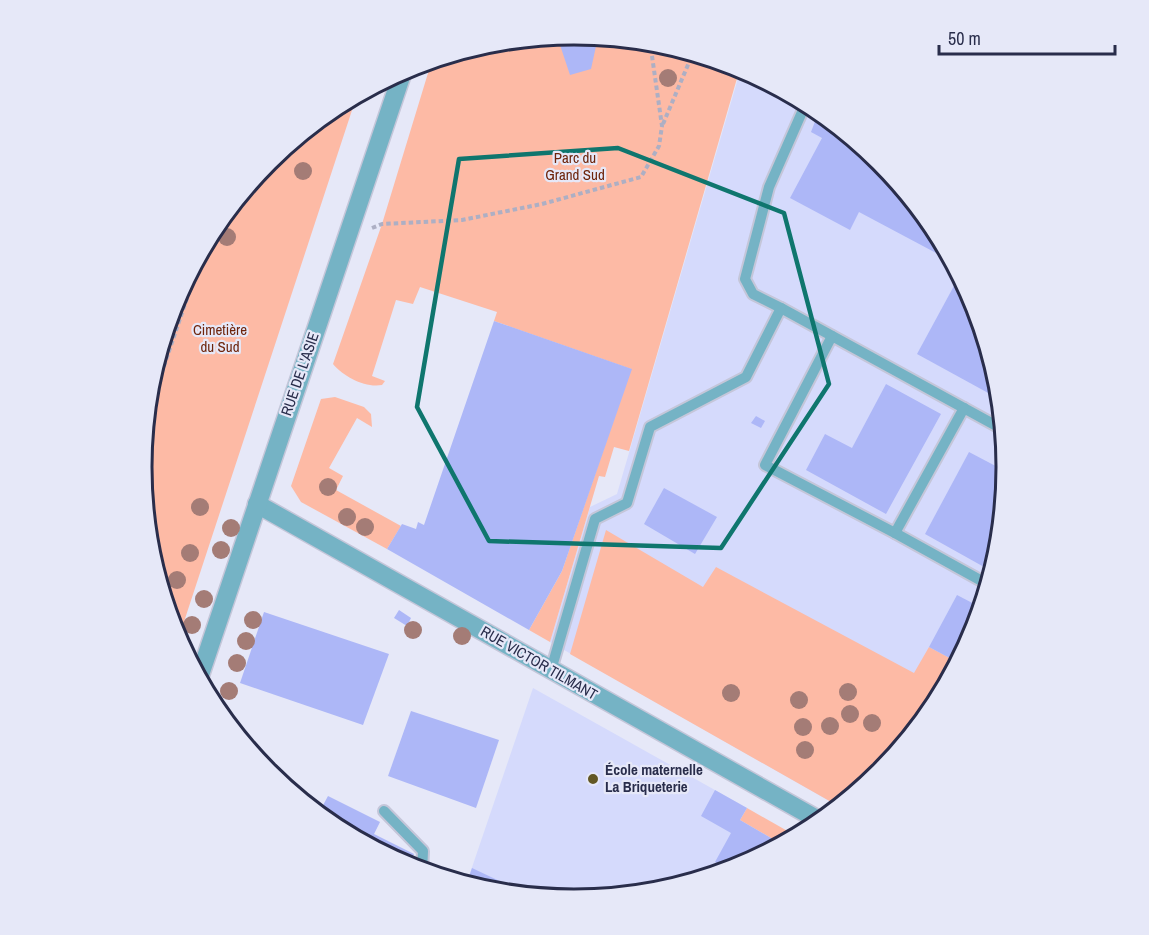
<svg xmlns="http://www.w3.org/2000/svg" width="1149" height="935" font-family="'Archivo Narrow',sans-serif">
	<rect width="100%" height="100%" fill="#e6e8f8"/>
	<g fill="#d5dafc">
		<polygon points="741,68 815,108 881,162 935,227 975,302 999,383 1007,468 999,552 974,634 934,708 880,774 840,807 550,642 590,507 617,494"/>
		<polygon points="533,688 747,808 740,820 783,845 740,868 659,892 574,900 490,892 466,885"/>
	</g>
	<g fill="#fdbaa5">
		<path d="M574 35 659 43 740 68 629 451 614 447 605 477 599 476 550 642 529 630 562 571 631 369 494 321 497 312 420 287 413 304 396 300 372 376 385 381 382 385C365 388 344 377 333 364L382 224 432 60 490 43Z"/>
		<path d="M357 95 178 640C161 608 150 554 146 517 142 473 140 426 150 382 176 265 250 152 357 95Z"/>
		<polygon points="335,397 364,407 371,414 372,427 357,418 329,468 343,476 336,490 401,526 387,549 301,502 291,486 321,399"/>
		<polygon points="606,530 703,587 716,567 914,673 929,647 959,663 934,708 880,774 840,807 570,654"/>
		<polygon points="747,808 798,837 783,845 740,820"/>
	</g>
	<g fill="#adb7f7">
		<polygon points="574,34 598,37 591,69 570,75 557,36"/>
		<polygon points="819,111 881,162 935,227 953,262 859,212 850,230 790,198 822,138 811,132"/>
		<polygon points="955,284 969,292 975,302 999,383 1001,400 917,354"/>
		<polygon points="494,321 632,369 562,571 529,630 387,549 402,524 416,529 418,522 424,525"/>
		<polygon points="886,384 941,414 886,514 806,470 825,434 852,448"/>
		<polygon points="756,416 765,421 761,428 751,423"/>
		<polygon points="969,452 1007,472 999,552 993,572 925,534"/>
		<polygon points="664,488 717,517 695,554 644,524"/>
		<polygon points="957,595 982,608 974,634 959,663 929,647"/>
		<polygon points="399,610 411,618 407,626 394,618"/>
		<polygon points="264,612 389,654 363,725 240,683"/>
		<polygon points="411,711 499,740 476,808 388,776"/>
		<polygon points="715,790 747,808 740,820 783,845 730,871 715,862 731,833 701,816"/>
		<polygon points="328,796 380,822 374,834 414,854 408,867 334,827 299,799 321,809"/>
		<polygon points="472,868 531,896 490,892 466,885"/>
	</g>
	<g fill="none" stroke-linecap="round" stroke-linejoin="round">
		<g stroke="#c4c6d9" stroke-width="14">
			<g id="lane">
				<polyline points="781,308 1004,430"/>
				<polyline points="832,336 765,465 895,533 964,408"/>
				<polyline points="895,533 989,585"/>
				<polyline points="551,670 595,519 627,503 650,427 746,377 781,308 753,294 745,279 769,187 806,103"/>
				<polyline points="384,811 423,851 422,872"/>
			</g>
		</g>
		<g stroke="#c4c6d9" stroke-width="21">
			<g id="street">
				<polyline points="257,504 822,822"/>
				<polyline points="199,678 403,71"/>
			</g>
		</g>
		<g stroke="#adafc4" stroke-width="4" stroke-dasharray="4.5 3" stroke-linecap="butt">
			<polyline points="651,50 673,47"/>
			<polyline points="663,124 693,53"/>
			<polyline points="372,228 382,224 462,220 542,204 641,177 659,146 662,126 650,42"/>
			<polyline points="147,416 205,245"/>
		</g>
		<use href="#lane" stroke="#75b3c5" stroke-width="10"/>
		<use href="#street" stroke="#75b3c5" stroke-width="18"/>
	</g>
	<g fill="#a47c76">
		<circle cx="668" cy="78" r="9"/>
		<circle cx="303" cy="171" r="9"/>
		<circle cx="227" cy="237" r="9"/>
		<circle cx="328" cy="487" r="9"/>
		<circle cx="200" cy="507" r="9"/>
		<circle cx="347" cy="517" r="9"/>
		<circle cx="365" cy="527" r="9"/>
		<circle cx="231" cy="528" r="9"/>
		<circle cx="221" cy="550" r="9"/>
		<circle cx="190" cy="553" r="9"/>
		<circle cx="177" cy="580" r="9"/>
		<circle cx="204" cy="599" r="9"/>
		<circle cx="253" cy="620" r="9"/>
		<circle cx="192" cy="625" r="9"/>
		<circle cx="413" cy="630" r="9"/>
		<circle cx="462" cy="636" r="9"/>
		<circle cx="246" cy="641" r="9"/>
		<circle cx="237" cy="663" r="9"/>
		<circle cx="229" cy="691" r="9"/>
		<circle cx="848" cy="692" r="9"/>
		<circle cx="731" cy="693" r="9"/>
		<circle cx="799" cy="700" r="9"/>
		<circle cx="850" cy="714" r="9"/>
		<circle cx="872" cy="723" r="9"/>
		<circle cx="830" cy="726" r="9"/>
		<circle cx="803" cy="727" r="9"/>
		<circle cx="805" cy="750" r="9"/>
	</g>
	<path fill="none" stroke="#0f766e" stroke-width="4.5" stroke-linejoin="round" d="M618 148 784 213 829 384 721 548 489 541 417 407 459 159Z"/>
	<circle fill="#625724" stroke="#e6e8f8" stroke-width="2" cx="593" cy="779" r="6"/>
	<g text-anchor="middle" stroke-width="4.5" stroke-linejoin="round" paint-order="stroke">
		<g font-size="15" fill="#6e240b" stroke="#e6e8f8">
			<text x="575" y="163">Parc du<tspan x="575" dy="17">Grand Sud</tspan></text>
			<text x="220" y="335">Cimetière<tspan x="220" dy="17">du Sud</tspan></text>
		</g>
		<g font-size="15" fill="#292d4b" stroke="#e6e8f8">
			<text transform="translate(300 374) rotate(-71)" y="5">RUE DE L'ASIE</text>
			<text transform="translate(539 663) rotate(30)" y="5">RUE VICTOR TILMANT</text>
		</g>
		<g font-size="15" font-weight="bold" fill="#292d4b" stroke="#e6e8f8" text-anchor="start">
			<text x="605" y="775">École maternelle<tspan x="605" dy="17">La Briqueterie</tspan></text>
		</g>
	</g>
	<path d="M0 0H1149V935H0ZM152 467a422 422 0 1 1 844 0a422 422 0 1 1-844 0Z" fill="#e6e8f8" fill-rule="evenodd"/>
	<path fill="none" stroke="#292d4b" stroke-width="3" d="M152 467a422 422 0 1 1 844 0a422 422 0 1 1-844 0Z"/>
	<path d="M939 45v9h176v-9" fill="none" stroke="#292d4b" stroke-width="3"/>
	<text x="948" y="45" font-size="18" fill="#292d4b" stroke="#e6e8f8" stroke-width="4.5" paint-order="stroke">50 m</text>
</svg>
